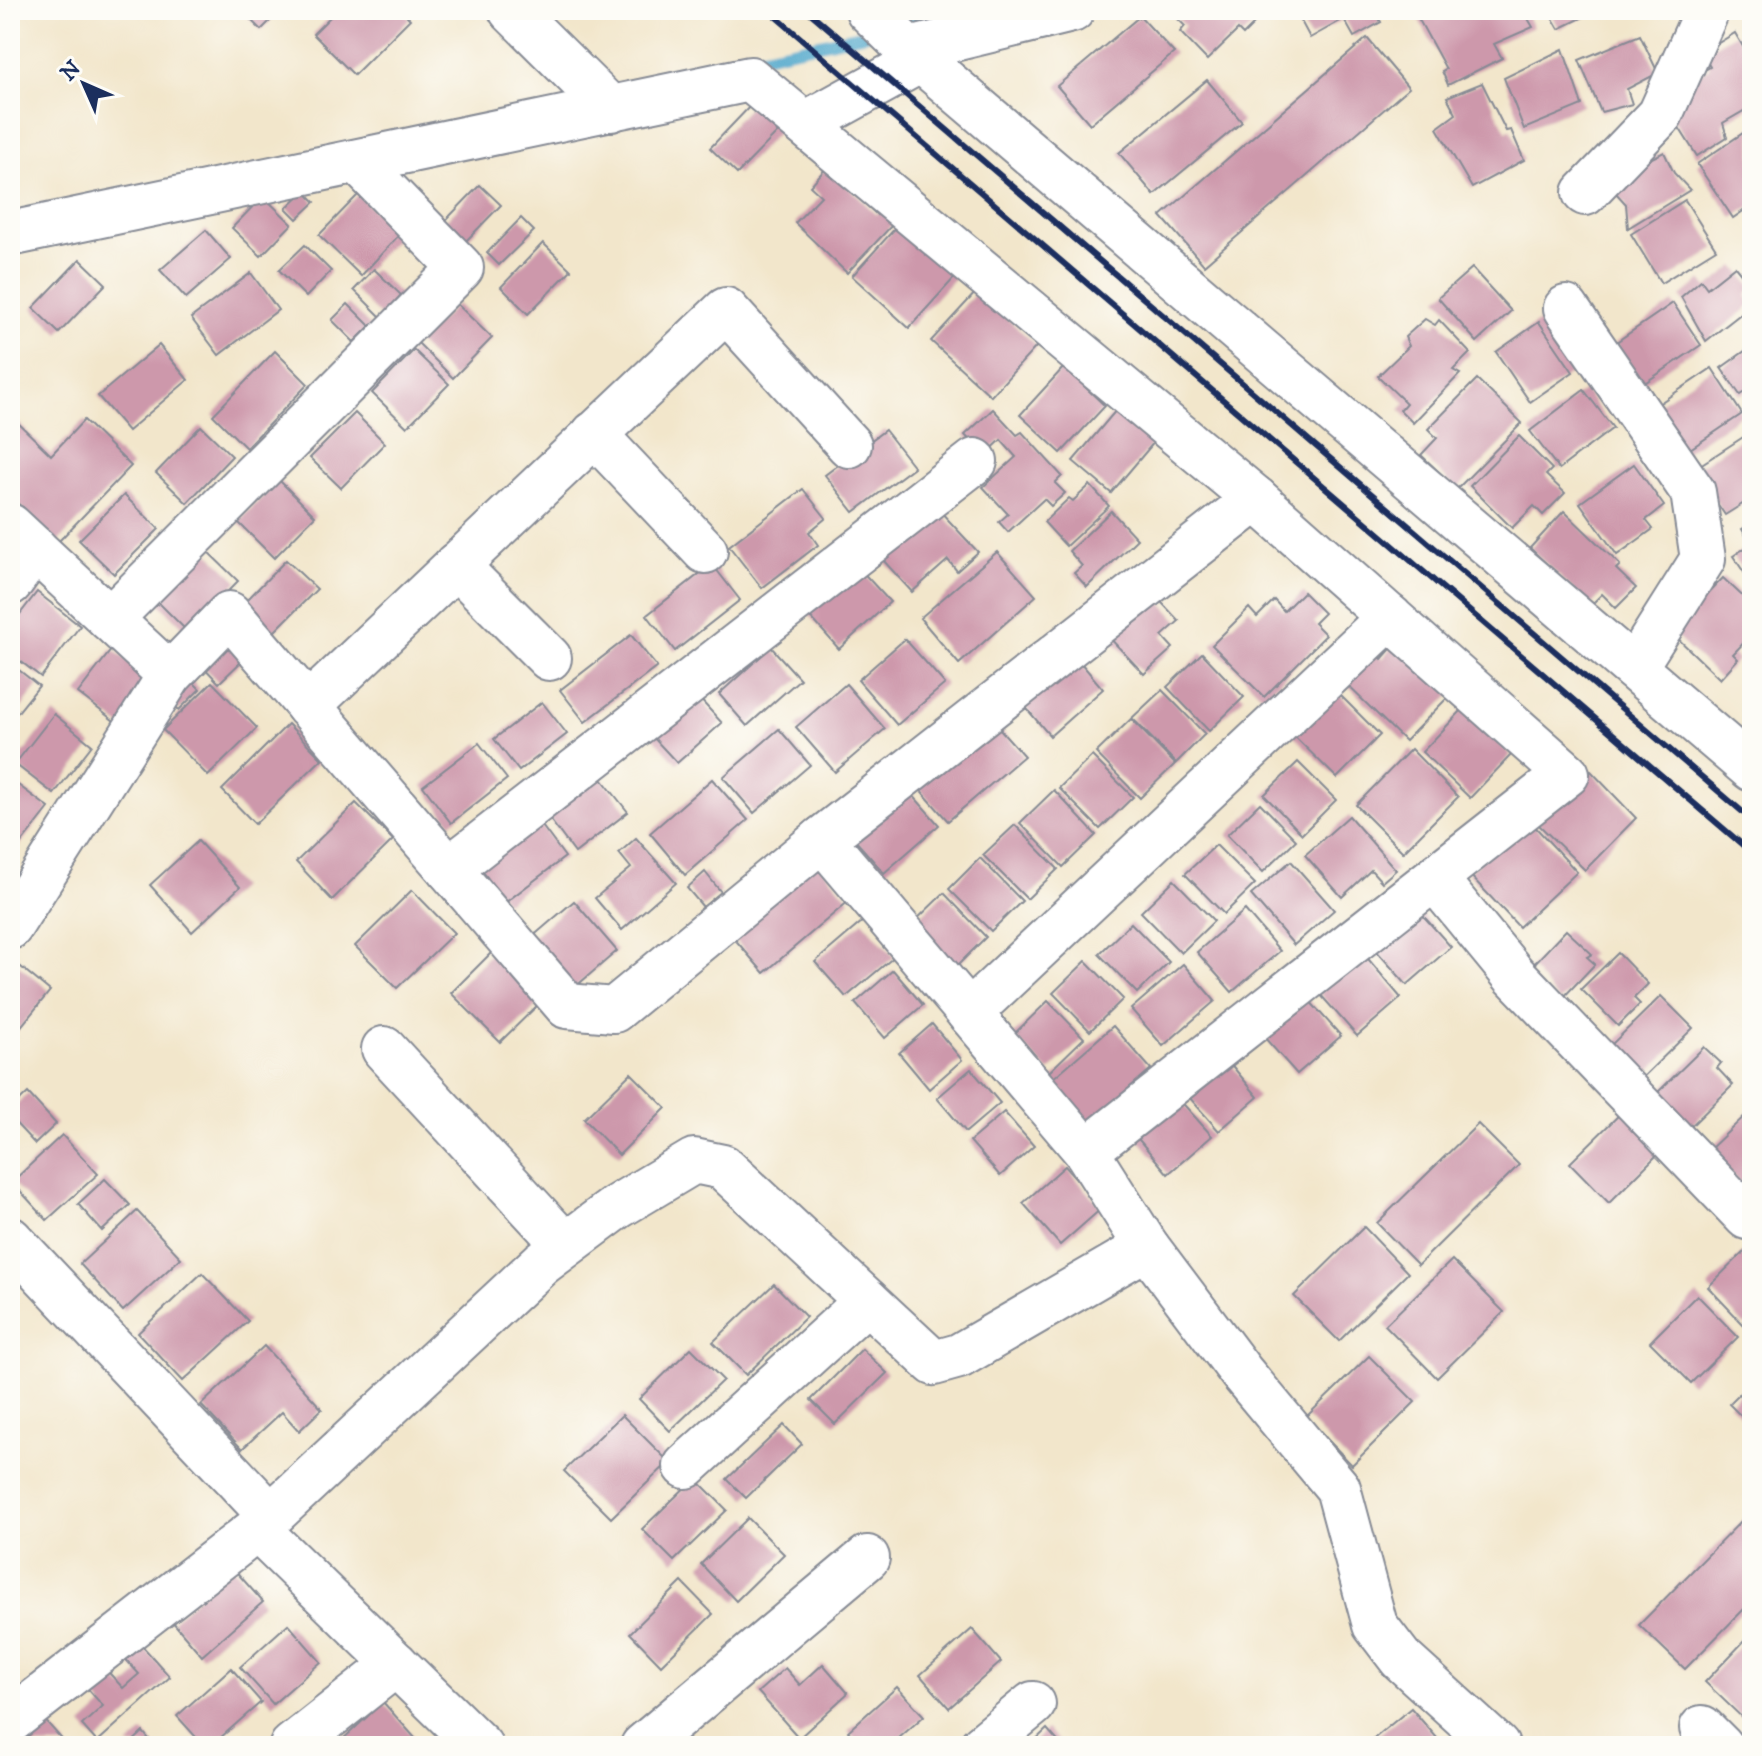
<svg xmlns="http://www.w3.org/2000/svg" width="1762" height="1756" font-family="'IM FELL DW Pica',serif">
	<rect width="100%" height="100%" fill="#fdfcf7"/>
	<filter id="ink" filterUnits="userSpaceOnUse"><feTurbulence type="fractalNoise" baseFrequency=".0125" numOctaves="2"/><feDisplacementMap in="SourceGraphic" scale="16" xChannelSelector="R" yChannelSelector="G"/><feConvolveMatrix kernelMatrix="1 2 1 2 8 2 1 2 1" color-interpolation-filters="sRGB"/></filter>
	<filter id="wash" filterUnits="userSpaceOnUse"><feTurbulence type="fractalNoise" baseFrequency=".006" numOctaves="4" result="noise"/><feDisplacementMap in="SourceGraphic" scale="32" xChannelSelector="R" yChannelSelector="G"/><feGaussianBlur stdDeviation="1.8" result="paint"/><feColorMatrix in="noise" values="0 0 0 0 0 0 0 0 0 0 0 0 0 0 0 0 0 1.4 0 .05"/><feComposite in="paint" operator="in"/></filter>
	<g filter="url(#wash)">
		<rect width="100%" height="100%" fill="#f2e6cb"/>
		<g fill="none" stroke-linecap="round" stroke-linejoin="round">
			<g stroke="#4da6ca" stroke-width="12">
				<polyline points="901,27 973,10"/>
				<polyline points="741,61 875,32"/>
			</g>
		</g>
		<g id="blocks">
			<g fill="#cd98ab">
				<polygon points="241,10 281,10 261,30"/>
				<polygon points="337,10 401,10 410,19 354,75 313,34"/>
				<polygon points="1175,10 1254,10 1261,17 1243,35 1238,30 1207,60 1180,32 1185,26 1172,13"/>
				<polygon points="1295,10 1374,10 1381,22 1354,37 1344,19 1310,38"/>
				<polygon points="1435,10 1523,10 1533,27 1494,44 1502,58 1448,85 1442,71 1446,69 1418,18"/>
				<polygon points="1548,10 1598,10 1559,29"/>
				<polygon points="1140,16 1174,53 1090,124 1057,86"/>
				<polygon points="1735,33 1752,62 1752,91 1747,95 1752,106 1723,123 1727,137 1697,156 1668,110 1688,80 1710,67 1702,53"/>
				<polygon points="1640,35 1658,73 1627,89 1632,104 1601,112 1579,60"/>
				<polygon points="1367,38 1409,88 1204,265 1161,216"/>
				<polygon points="1563,49 1582,105 1524,129 1504,78"/>
				<polygon points="1207,80 1242,122 1154,195 1119,153"/>
				<polygon points="1482,83 1506,131 1511,130 1524,160 1472,188 1437,128 1456,114 1447,97"/>
				<polygon points="754,102 782,128 737,174 710,148"/>
				<polygon points="1752,127 1752,205 1733,218 1697,164"/>
				<polygon points="1664,152 1674,173 1690,190 1628,228 1626,204 1605,181"/>
				<polygon points="827,167 877,215 882,210 895,222 847,273 795,223 821,196 810,186"/>
				<polygon points="480,185 501,205 463,244 442,224"/>
				<polygon points="304,191 315,202 297,219 286,208"/>
				<polygon points="358,195 399,235 361,276 319,235"/>
				<polygon points="263,196 292,224 261,256 232,228"/>
				<polygon points="1685,200 1716,249 1661,283 1631,234"/>
				<polygon points="521,218 534,231 499,265 487,253"/>
				<polygon points="899,224 956,276 909,328 852,276"/>
				<polygon points="206,230 231,259 186,298 160,270"/>
				<polygon points="543,243 571,270 528,314 501,287"/>
				<polygon points="305,245 331,271 306,297 279,270"/>
				<polygon points="80,259 106,284 59,333 33,308"/>
				<polygon points="1735,266 1752,287 1747,295 1752,305 1706,341 1681,297 1701,280 1707,288"/>
				<polygon points="1472,268 1511,311 1477,342 1438,298"/>
				<polygon points="374,269 401,295 381,317 354,290"/>
				<polygon points="251,273 278,310 219,355 191,318"/>
				<polygon points="977,291 1037,346 991,396 931,341"/>
				<polygon points="1673,303 1701,345 1643,384 1615,343"/>
				<polygon points="348,304 370,326 354,342 332,320"/>
				<polygon points="457,304 492,338 453,378 418,343"/>
				<polygon points="1425,319 1435,325 1439,320 1470,353 1453,370 1460,374 1413,423 1400,410 1406,403 1378,376 1409,346 1405,337"/>
				<polygon points="1539,322 1573,372 1530,402 1496,352"/>
				<polygon points="159,345 188,380 128,431 98,396"/>
				<polygon points="1752,346 1752,387 1740,395 1721,368"/>
				<polygon points="414,350 449,384 407,427 372,393"/>
				<polygon points="275,351 308,384 246,448 213,415"/>
				<polygon points="1064,367 1105,406 1061,453 1020,415"/>
				<polygon points="1712,368 1742,414 1681,455 1651,409"/>
				<polygon points="1477,379 1522,423 1457,489 1421,455 1437,438 1428,429"/>
				<polygon points="1584,390 1613,428 1559,469 1530,431"/>
				<polygon points="993,409 1017,435 1022,432 1062,476 1055,483 1065,493 1051,506 1044,499 1008,532 999,522 1008,514 983,487 1016,457 1001,440 984,456 965,435"/>
				<polygon points="1117,409 1155,441 1111,493 1073,461"/>
				<polygon points="355,413 385,443 341,488 310,458"/>
				<polygon points="10,415 51,455 84,420 131,466 58,542 10,496"/>
				<polygon points="201,426 232,456 187,503 156,473"/>
				<polygon points="885,430 914,467 854,512 825,475"/>
				<polygon points="1751,432 1752,498 1725,515 1694,469"/>
				<polygon points="1519,436 1552,469 1546,475 1565,493 1543,515 1534,506 1512,528 1470,486"/>
				<polygon points="1634,464 1664,506 1646,520 1653,529 1617,555 1580,503"/>
				<polygon points="279,480 315,516 274,558 238,522"/>
				<polygon points="1090,485 1109,506 1066,546 1044,522 1069,498 1073,501"/>
				<polygon points="803,489 826,518 809,532 818,545 762,588 729,546"/>
				<polygon points="124,495 159,529 114,574 79,540"/>
				<polygon points="939,510 978,552 957,571 948,560 912,592 883,560"/>
				<polygon points="1111,511 1137,539 1087,587 1074,573 1082,566 1069,551"/>
				<polygon points="1564,511 1620,565 1616,569 1636,588 1616,608 1602,594 1590,606 1530,548"/>
				<polygon points="1752,523 1752,577 1748,578 1733,556 1751,544 1742,529"/>
				<polygon points="203,547 238,581 188,632 154,598"/>
				<polygon points="997,552 1036,596 959,664 920,618"/>
				<polygon points="286,560 317,589 274,632 244,603"/>
				<polygon points="712,564 740,600 675,651 647,615"/>
				<polygon points="858,567 890,602 839,649 807,613"/>
				<polygon points="1723,578 1752,605 1752,634 1733,654 1738,659 1720,679 1671,632"/>
				<polygon points="1149,589 1179,621 1162,636 1173,648 1144,674 1104,632"/>
				<polygon points="37,592 80,626 41,677 10,653 10,627"/>
				<polygon points="1303,592 1324,613 1314,623 1326,635 1264,697 1212,645 1249,608 1257,617 1274,600 1284,611"/>
				<polygon points="224,634 246,657 219,683 197,660"/>
				<polygon points="631,635 657,667 585,722 560,690"/>
				<polygon points="905,639 945,684 897,725 858,680"/>
				<polygon points="1397,642 1451,694 1405,741 1340,678 1370,647 1382,659"/>
				<polygon points="771,647 800,679 747,726 719,694"/>
				<polygon points="112,649 156,683 122,727 78,693"/>
				<polygon points="1202,653 1244,697 1209,731 1167,687"/>
				<polygon points="1075,656 1103,689 1050,736 1022,703"/>
				<polygon points="10,663 39,686 10,722"/>
				<polygon points="186,675 200,689 179,710 165,696"/>
				<polygon points="212,682 257,728 208,776 163,730"/>
				<polygon points="846,684 885,729 835,772 796,727"/>
				<polygon points="1333,688 1380,735 1337,778 1289,731"/>
				<polygon points="1162,690 1205,734 1176,763 1132,718"/>
				<polygon points="697,696 722,723 677,763 652,736"/>
				<polygon points="542,702 567,734 519,771 494,739"/>
				<polygon points="1463,709 1511,755 1470,798 1422,752"/>
				<polygon points="54,714 92,745 54,794 15,764"/>
				<polygon points="1131,719 1175,764 1140,798 1096,753"/>
				<polygon points="992,720 1024,756 948,821 917,786"/>
				<polygon points="288,724 322,759 255,824 222,790"/>
				<polygon points="779,729 810,765 754,813 723,777"/>
				<polygon points="479,743 507,779 451,823 423,786"/>
				<polygon points="1411,749 1458,797 1403,852 1356,805"/>
				<polygon points="1092,756 1133,797 1100,829 1059,788"/>
				<polygon points="1298,762 1336,800 1302,834 1264,795"/>
				<polygon points="1590,770 1636,818 1585,870 1537,823"/>
				<polygon points="598,774 628,812 575,853 546,814"/>
				<polygon points="10,779 49,808 13,854 10,852"/>
				<polygon points="712,779 748,820 685,875 650,833"/>
				<polygon points="1054,790 1096,835 1063,867 1020,823"/>
				<polygon points="910,792 939,825 884,873 855,840"/>
				<polygon points="356,803 393,840 332,900 296,862"/>
				<polygon points="1260,803 1296,840 1263,872 1227,835"/>
				<polygon points="534,815 565,857 506,902 474,860"/>
				<polygon points="1349,816 1396,870 1382,882 1371,870 1342,897 1305,855"/>
				<polygon points="1527,818 1577,872 1519,927 1468,873"/>
				<polygon points="1015,825 1058,869 1027,899 983,855"/>
				<polygon points="636,838 676,883 622,930 595,898 631,868 619,853"/>
				<polygon points="198,841 240,887 192,932 150,885"/>
				<polygon points="1216,845 1255,884 1224,914 1185,874"/>
				<polygon points="980,858 1022,901 991,931 949,889"/>
				<polygon points="1291,861 1334,910 1294,945 1251,895"/>
				<polygon points="817,862 850,900 764,973 732,936"/>
				<polygon points="705,872 721,892 703,907 687,888"/>
				<polygon points="1174,880 1214,921 1181,953 1141,912"/>
				<polygon points="412,890 454,933 397,988 355,946"/>
				<polygon points="944,893 986,937 955,968 912,924"/>
				<polygon points="574,901 617,951 574,988 531,938"/>
				<polygon points="1245,910 1280,951 1232,992 1197,952"/>
				<polygon points="1418,910 1451,947 1407,985 1374,948"/>
				<polygon points="863,921 894,957 846,997 815,962"/>
				<polygon points="1131,923 1169,962 1137,993 1099,954"/>
				<polygon points="1566,930 1592,954 1587,957 1595,964 1559,1002 1531,967"/>
				<polygon points="498,946 547,996 500,1042 451,993"/>
				<polygon points="1618,953 1648,984 1634,998 1640,1004 1618,1026 1581,989"/>
				<polygon points="1364,954 1401,998 1357,1036 1319,993"/>
				<polygon points="10,958 50,991 10,1040"/>
				<polygon points="1086,961 1123,999 1090,1031 1053,993"/>
				<polygon points="1183,964 1215,1001 1163,1046 1131,1009"/>
				<polygon points="893,970 923,1005 885,1038 855,1003"/>
				<polygon points="1661,996 1693,1028 1639,1081 1607,1049"/>
				<polygon points="1308,999 1341,1036 1297,1074 1264,1037"/>
				<polygon points="1048,1001 1084,1038 1049,1072 1013,1035"/>
				<polygon points="932,1024 962,1060 929,1089 899,1053"/>
				<polygon points="1113,1026 1151,1069 1089,1123 1052,1079"/>
				<polygon points="1704,1047 1721,1063 1717,1068 1733,1085 1687,1130 1654,1096"/>
				<polygon points="1229,1062 1258,1097 1219,1131 1189,1097"/>
				<polygon points="971,1069 1000,1103 966,1132 937,1098"/>
				<polygon points="631,1073 666,1108 619,1155 584,1119"/>
				<polygon points="28,1093 56,1124 35,1144 10,1117 10,1110"/>
				<polygon points="1177,1097 1212,1136 1168,1174 1134,1134"/>
				<polygon points="1752,1109 1752,1195 1709,1150"/>
				<polygon points="1623,1111 1662,1150 1609,1203 1570,1163"/>
				<polygon points="1004,1112 1034,1146 1000,1176 970,1141"/>
				<polygon points="1478,1124 1519,1165 1418,1265 1377,1223"/>
				<polygon points="62,1135 98,1174 47,1220 12,1182"/>
				<polygon points="1065,1166 1102,1208 1060,1245 1023,1203"/>
				<polygon points="105,1179 130,1205 102,1231 78,1204"/>
				<polygon points="137,1211 181,1258 123,1311 80,1264"/>
				<polygon points="1364,1227 1408,1273 1339,1341 1294,1296"/>
				<polygon points="1752,1244 1752,1319 1745,1326 1708,1287"/>
				<polygon points="1452,1260 1504,1312 1437,1378 1385,1325"/>
				<polygon points="202,1273 248,1321 183,1381 138,1333"/>
				<polygon points="774,1284 806,1317 746,1375 713,1342"/>
				<polygon points="1697,1295 1738,1337 1691,1383 1650,1342"/>
				<polygon points="264,1346 322,1409 299,1431 282,1412 242,1449 201,1405"/>
				<polygon points="691,1348 723,1380 670,1431 639,1399"/>
				<polygon points="862,1349 887,1373 835,1424 811,1400"/>
				<polygon points="1369,1356 1415,1402 1352,1465 1306,1417"/>
				<polygon points="1752,1381 1752,1427 1729,1404"/>
				<polygon points="622,1415 669,1462 611,1518 564,1471"/>
				<polygon points="784,1425 802,1444 746,1498 727,1479"/>
				<polygon points="695,1478 727,1510 674,1561 642,1529"/>
				<polygon points="1752,1510 1752,1601 1685,1669 1639,1625"/>
				<polygon points="748,1518 784,1554 736,1601 701,1564"/>
				<polygon points="232,1567 263,1602 202,1656 172,1621"/>
				<polygon points="682,1582 713,1614 661,1665 630,1633"/>
				<polygon points="288,1624 321,1662 273,1704 240,1667"/>
				<polygon points="972,1629 1001,1662 949,1708 920,1675"/>
				<polygon points="1748,1637 1752,1641 1752,1727 1705,1682"/>
				<polygon points="137,1640 170,1677 97,1742 82,1725 103,1706 80,1680 100,1663 123,1688 139,1674 121,1654"/>
				<polygon points="823,1664 848,1693 799,1738 758,1692 785,1668 800,1685"/>
				<polygon points="231,1668 261,1702 211,1746 204,1746 177,1716"/>
				<polygon points="897,1687 924,1716 890,1746 861,1746 848,1731"/>
				<polygon points="383,1702 415,1738 405,1746 344,1746 340,1742"/>
				<polygon points="1411,1708 1444,1746 1365,1746"/>
				<polygon points="42,1717 68,1746 10,1746"/>
				<polygon points="1047,1729 1062,1746 1029,1746"/>
				<polygon points="143,1732 155,1746 128,1746"/>
			</g>
		</g>
	</g>
	<g filter="url(#ink)">
		<use href="#blocks" fill-opacity="0" stroke="#868a94" stroke-width="2"/>
		<g fill="none" stroke-linecap="round" stroke-linejoin="round">
			<g stroke="#868a94" stroke-width="48">
				<g id="minor">
					<polyline points="511,10 611,109"/>
					<polyline points="868,10 909,50 1752,769"/>
					<polyline points="909,50 1072,10"/>
					<polyline points="805,124 921,60"/>
					<polyline points="1585,193 1660,115 1707,10"/>
					<polyline points="10,234 750,79 1256,499 1567,774 1086,1151"/>
					<polyline points="1566,308 1693,492 1703,559 1634,668"/>
					<polyline points="594,434 705,551"/>
					<polyline points="10,526 170,675"/>
					<polyline points="456,565 549,658"/>
					<polyline points="10,583 35,549"/>
					<polyline points="110,619 461,268 358,162"/>
					<polyline points="308,706 726,310 849,445"/>
					<polyline points="822,839 1086,1151 1147,1247 1241,1372 1338,1488 1375,1625 1401,1659 1497,1746"/>
					<polyline points="449,869 975,461"/>
					<polyline points="1436,880 1514,975 1747,1217 1752,1217"/>
					<polyline points="10,927 170,675 229,614 567,1006 614,1010 822,839 1256,499"/>
					<polyline points="969,1013 1390,617"/>
					<polyline points="384,1049 565,1245"/>
					<polyline points="10,1239 271,1516"/>
					<polyline points="686,1466 867,1301"/>
					<polyline points="257,1529 480,1746"/>
					<polyline points="10,1721 257,1529 542,1263 617,1207 694,1161 723,1167 934,1363 959,1356 1147,1247"/>
					<polyline points="1702,1728 1720,1746"/>
					<polyline points="292,1746 396,1664"/>
					<polyline points="643,1746 867,1558"/>
					<polyline points="982,1746 1033,1704"/>
				</g>
			</g>
			<use href="#minor" stroke="#fff" stroke-width="44"/>
			<g stroke="#1b2f5e" stroke-width="6">
				<polyline points="768,10 1752,853"/>
				<polyline points="807,10 1752,820"/>
			</g>
		</g>
	</g>
	<rect width="1762" height="1756" fill="none" stroke="#fdfcf7" stroke-width="40"/>
	<g transform="translate(84 84) rotate(315)" stroke="#fdfcf7" stroke-width="6" paint-order="stroke">
	<path d="M0-6L14 30L0 20L-14 30Z" fill="#1b2f5e"/>
	<text y="-12" font-size="22" font-weight="bold" text-anchor="middle" fill="#1b2f5e">N</text>
	</g>
</svg>
